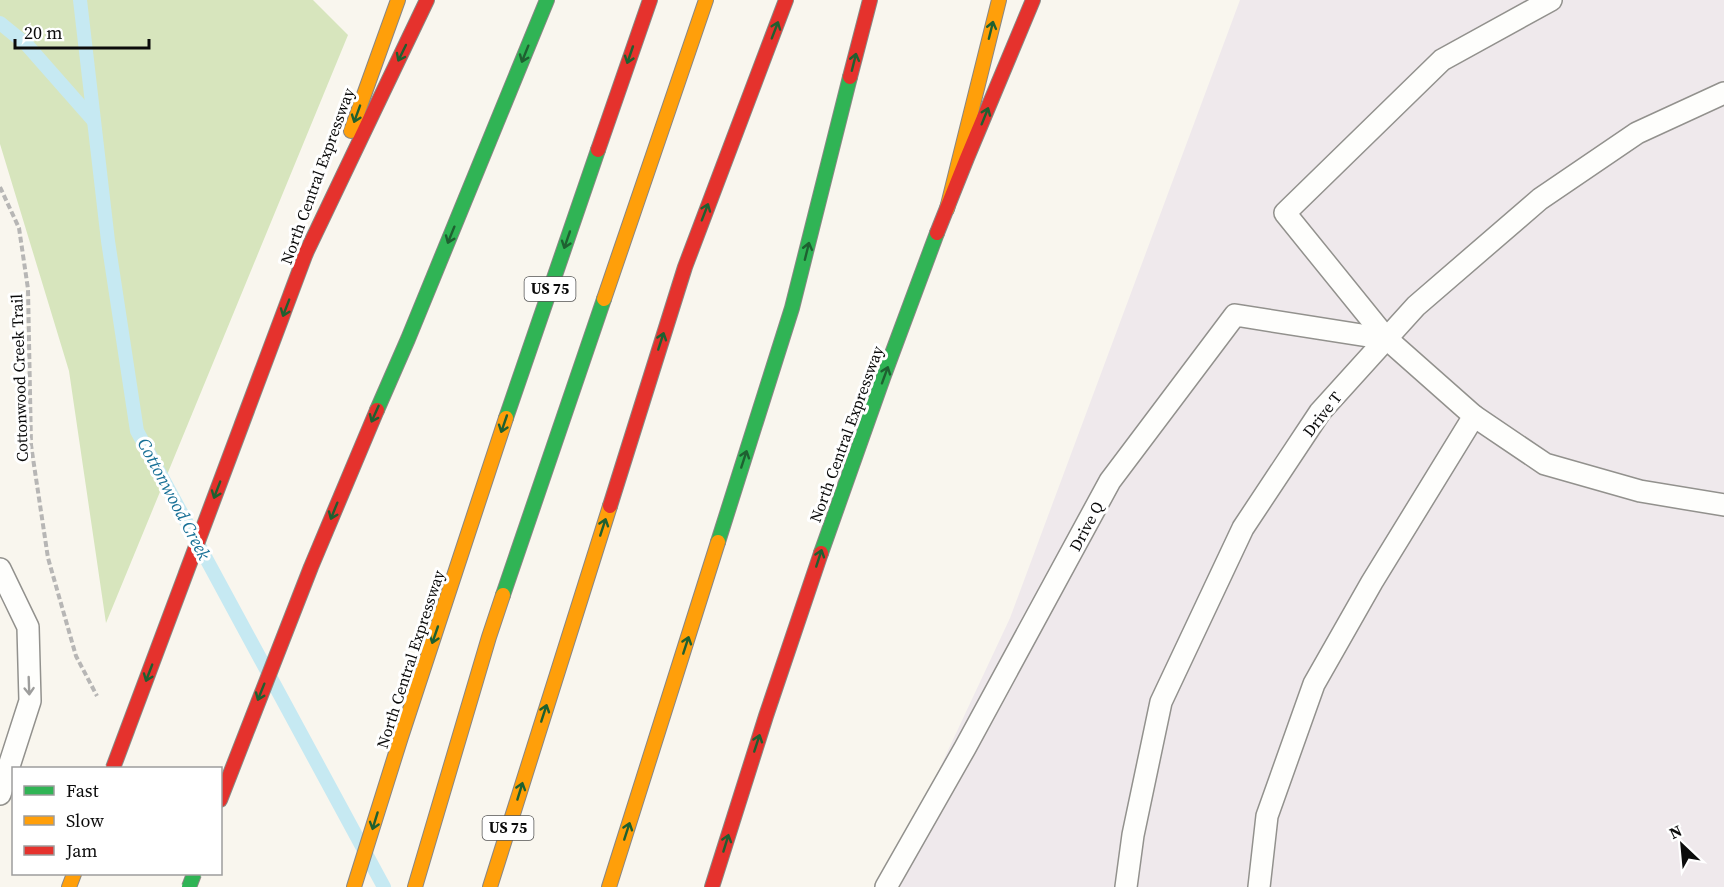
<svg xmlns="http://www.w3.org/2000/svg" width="1724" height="887" font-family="'Source Serif 4',serif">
	<rect width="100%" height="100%" fill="#f9f6ee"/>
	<polygon fill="#efe9ec" points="1240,0 1724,0 1724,887 884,887 1010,618"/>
	<polygon fill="#d7e5bd" points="0,0 313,0 348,35 106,623 69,371 0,144"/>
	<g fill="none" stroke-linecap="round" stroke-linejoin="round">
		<g stroke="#c6e9f2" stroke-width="14">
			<polyline points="80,0 108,241 137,431 384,887"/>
			<polyline points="0,23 27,45 94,121"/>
		</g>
		<g stroke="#92918d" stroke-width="24">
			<g id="lane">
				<polyline points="1474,416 1545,464 1640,491 1724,505"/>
				<polyline points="0,569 28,627 30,701 0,794"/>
				<polyline points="886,887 965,748 1110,481 1235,315 1387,339"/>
				<polyline points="1126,887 1133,835 1161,702 1243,528 1320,412 1416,306 1540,199 1637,133 1724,93"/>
				<polyline points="1259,887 1267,816 1314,684 1372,582 1474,416 1387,339 1285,213 1442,60 1551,0"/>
			</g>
		</g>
		<g stroke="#898784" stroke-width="16">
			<g id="fast">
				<polyline points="377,410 408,339 547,0"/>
				<polyline points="506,418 598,150"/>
				<polyline points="718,542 792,308 850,77"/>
				<polyline points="821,553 883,378 937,233"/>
				<polyline points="503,595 604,299"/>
			</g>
		</g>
		<g stroke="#898784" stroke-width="16">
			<g id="slow">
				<polyline points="351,131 398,0"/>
				<polyline points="947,209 999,0"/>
				<polyline points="604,299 706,0"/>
				<polyline points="69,887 74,874"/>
				<polyline points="354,887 401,737 506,418"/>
				<polyline points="415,887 489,637 503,595"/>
				<polyline points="490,887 610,506"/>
				<polyline points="609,887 718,542"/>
			</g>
		</g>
		<g stroke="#898784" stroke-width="16">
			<g id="jam">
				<polyline points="850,77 870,0"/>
				<polyline points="598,150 650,0"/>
				<polyline points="937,233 967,158 1033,0"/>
				<polyline points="306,253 427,0"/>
				<polyline points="610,506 685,267 786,0"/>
				<polyline points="220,800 311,567 377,410"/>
				<polyline points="712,887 766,716 821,553"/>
			</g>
		</g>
		<polyline stroke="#b7b6b5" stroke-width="4" stroke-dasharray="6 3" stroke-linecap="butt" points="0,187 19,228 28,289 31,445 48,558 76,656 97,696"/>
		<use href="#lane" stroke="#fefefc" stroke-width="21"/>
		<use href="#fast" stroke="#30b455" stroke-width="14"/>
		<use href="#slow" stroke="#ff9f0a" stroke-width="14"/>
		<use href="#jam" stroke="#e5322d" stroke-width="14"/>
		<g stroke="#898784" stroke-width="16" stroke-linecap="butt">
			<polyline id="fast-bridge" points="189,887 194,874"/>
		</g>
		<g stroke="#898784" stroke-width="16" stroke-linecap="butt">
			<polyline id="jam-bridge" points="113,768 306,253"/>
		</g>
		<use href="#fast-bridge" stroke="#30b455" stroke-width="14"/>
		<use href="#jam-bridge" stroke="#e5322d" stroke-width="14"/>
	</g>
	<defs><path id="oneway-shaft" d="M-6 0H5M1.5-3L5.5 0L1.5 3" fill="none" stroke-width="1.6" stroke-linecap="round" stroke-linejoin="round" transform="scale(1.5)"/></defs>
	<g stroke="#1e6030">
		<use href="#oneway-shaft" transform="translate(775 30) rotate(-69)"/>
		<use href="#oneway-shaft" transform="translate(991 30) rotate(-76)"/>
		<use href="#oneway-shaft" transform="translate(402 53) rotate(116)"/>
		<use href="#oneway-shaft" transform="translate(525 54) rotate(112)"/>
		<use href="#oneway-shaft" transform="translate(630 55) rotate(109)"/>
		<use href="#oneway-shaft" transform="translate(854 62) rotate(-76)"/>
		<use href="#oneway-shaft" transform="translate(357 114) rotate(110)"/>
		<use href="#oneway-shaft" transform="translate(985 116) rotate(-68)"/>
		<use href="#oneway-shaft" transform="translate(705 212) rotate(-69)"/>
		<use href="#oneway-shaft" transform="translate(451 235) rotate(112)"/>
		<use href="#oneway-shaft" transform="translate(567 240) rotate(109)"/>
		<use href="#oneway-shaft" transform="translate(807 251) rotate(-76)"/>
		<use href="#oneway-shaft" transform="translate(286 308) rotate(111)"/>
		<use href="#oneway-shaft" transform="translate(661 341) rotate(-72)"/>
		<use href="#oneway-shaft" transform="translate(885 375) rotate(-70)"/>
		<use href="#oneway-shaft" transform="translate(375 414) rotate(114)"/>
		<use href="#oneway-shaft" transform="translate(504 424) rotate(109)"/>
		<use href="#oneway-shaft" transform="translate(744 459) rotate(-72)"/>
		<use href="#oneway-shaft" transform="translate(217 490) rotate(111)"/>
		<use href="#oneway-shaft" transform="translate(334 511) rotate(112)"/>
		<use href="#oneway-shaft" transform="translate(603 527) rotate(-72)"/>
		<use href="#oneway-shaft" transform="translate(819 558) rotate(-72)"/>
		<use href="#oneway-shaft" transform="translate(435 635) rotate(109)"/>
		<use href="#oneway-shaft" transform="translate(686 645) rotate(-72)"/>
		<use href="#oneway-shaft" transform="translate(149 673) rotate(111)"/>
		<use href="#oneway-shaft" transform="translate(261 692) rotate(112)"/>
		<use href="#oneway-shaft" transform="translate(544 713) rotate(-72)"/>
		<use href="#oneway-shaft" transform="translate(757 743) rotate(-72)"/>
		<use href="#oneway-shaft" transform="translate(520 791) rotate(-73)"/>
		<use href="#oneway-shaft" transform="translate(375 821) rotate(107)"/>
		<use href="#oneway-shaft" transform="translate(627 831) rotate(-72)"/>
		<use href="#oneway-shaft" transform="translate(726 843) rotate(-73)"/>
	</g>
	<use stroke="#9d9d9c" href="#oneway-shaft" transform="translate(29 686) rotate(88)"/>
	<g text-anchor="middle" stroke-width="6" stroke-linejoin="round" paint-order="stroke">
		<g fill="#fff" stroke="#545454" stroke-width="1.5">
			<rect x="524.5" y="277" width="51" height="24" rx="4.5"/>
			<rect x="482.5" y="816" width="51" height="24" rx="4.5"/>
		</g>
		<g font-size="15" font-weight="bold" fill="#0b0b0b">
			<text x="550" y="294">US 75</text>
			<text x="508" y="833">US 75</text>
		</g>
		<g font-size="16" fill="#0b0b0b" stroke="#fff">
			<text transform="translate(317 176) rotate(-70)" y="6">North Central Expressway</text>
			<text transform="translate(19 378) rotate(-92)" y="6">Cottonwood Creek Trail</text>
			<text transform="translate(1322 414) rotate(-52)" y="6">Drive T</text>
			<text transform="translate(846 434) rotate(-70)" y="6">North Central Expressway</text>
			<text transform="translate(1086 526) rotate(-62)" y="6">Drive Q</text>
			<text transform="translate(410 659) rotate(-72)" y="6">North Central Expressway</text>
		</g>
		<g font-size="18" font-style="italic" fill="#1a7197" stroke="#fff">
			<text transform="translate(174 499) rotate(62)" y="6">Cottonwood Creek</text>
		</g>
	</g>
	<rect x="12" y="767" width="210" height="108" fill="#ffffff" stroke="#9d9d9d" stroke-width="1.5"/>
	<rect x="24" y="786" width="30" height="9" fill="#30b455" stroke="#9d9d9d" stroke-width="1.5"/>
	<text x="66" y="797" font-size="18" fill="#0b0b0b">Fast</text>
	<rect x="24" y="816" width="30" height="9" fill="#ff9f0a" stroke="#9d9d9d" stroke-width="1.5"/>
	<text x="66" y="827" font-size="18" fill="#0b0b0b">Slow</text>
	<rect x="24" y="846" width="30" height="9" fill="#e5322d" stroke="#9d9d9d" stroke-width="1.5"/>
	<text x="66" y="857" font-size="18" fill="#0b0b0b">Jam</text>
	<g transform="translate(1682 845) rotate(334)" stroke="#ffffff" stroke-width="4.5" paint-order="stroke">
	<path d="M0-4.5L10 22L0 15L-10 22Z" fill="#0b0b0b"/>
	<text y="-9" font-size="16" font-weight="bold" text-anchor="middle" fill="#0b0b0b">N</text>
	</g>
	<path d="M15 39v9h134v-9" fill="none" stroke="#0b0b0b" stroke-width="3"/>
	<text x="24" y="39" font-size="18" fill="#0b0b0b" stroke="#ffffff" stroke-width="4.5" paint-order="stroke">20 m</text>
</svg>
